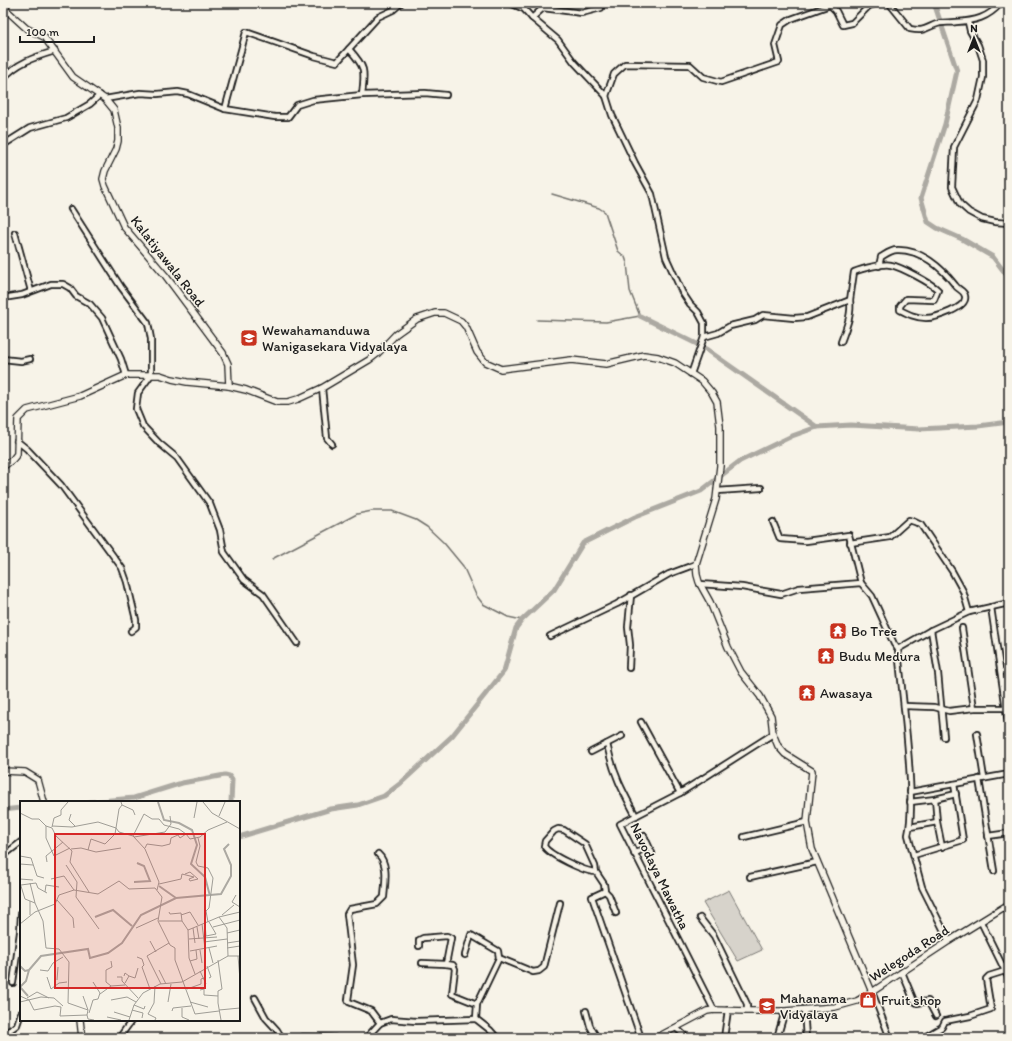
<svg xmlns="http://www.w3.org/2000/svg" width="1012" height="1041" font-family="Itim,sans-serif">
	<rect width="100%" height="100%" fill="#f7f3e8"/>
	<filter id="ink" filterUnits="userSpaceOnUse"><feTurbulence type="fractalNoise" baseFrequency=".025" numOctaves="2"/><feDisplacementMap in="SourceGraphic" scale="8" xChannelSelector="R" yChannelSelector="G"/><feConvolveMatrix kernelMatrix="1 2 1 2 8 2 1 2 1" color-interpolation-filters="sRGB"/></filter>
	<g filter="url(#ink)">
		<polygon fill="#d7d3cb" stroke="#7a7874" points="729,890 762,950 738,961 703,903"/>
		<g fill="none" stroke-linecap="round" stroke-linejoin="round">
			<g stroke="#72716c" stroke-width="1.5">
				<polyline points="537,320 606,322 640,316 630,291 627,263 625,257 618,251 605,212 599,208 552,194"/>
				<polyline points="272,559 357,514 372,511 392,511 416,520 427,527 444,543 463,566 476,595 483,604 508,617 522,620"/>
			</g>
			<g stroke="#aca9a2" stroke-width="5">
				<polyline points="934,3 957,71 945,124 921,198 928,222 937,228 962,239 993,257 1009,278"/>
				<polyline points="640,316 697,344"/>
				<polyline points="706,349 817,427"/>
				<polyline points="90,802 134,798 182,783 225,775 229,776 232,780 231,802"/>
				<polyline points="3,810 21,808"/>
				<polyline points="239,837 331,809 358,805 384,796 401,783 452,736 504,671 516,628 522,620 554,590 583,543 635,517 701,491 740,461 792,436 817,427 851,425 919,429 978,426 1009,422"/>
			</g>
			<g stroke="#1c1c1c" stroke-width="8">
				<g id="minor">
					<polyline points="510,3 524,9 532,18 558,40 574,62 606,96 612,115 635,163 652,194 666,257 682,292 690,304 698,312 704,323 704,337 691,374"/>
					<path d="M889 3 910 29C927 32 925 27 940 23 945 22 951 23 956 22 975 21 988 18 1001 3"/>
					<polyline points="532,18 543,8 582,13 601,8 601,3"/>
					<polyline points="968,22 970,31 978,45 983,60 983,77 978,100 954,147 952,187 960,204 969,212 982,219 995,222 1009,223"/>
					<path d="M349 49C366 68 365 70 362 95"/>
					<path d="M3 79C16 63 35 57 55 51"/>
					<polyline points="606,96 614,74 625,64 690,65 703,77 721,82 779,62 775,45 782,25 791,19 830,5 836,11 843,25 852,23 869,6 878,3"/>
					<polyline points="105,99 140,93 157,94 178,92 188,94 225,109 275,117 288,117 297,105 313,100 362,95 425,93 446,95"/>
					<polyline points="225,109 246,32 314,56 337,62 378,17 393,10 401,3"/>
					<polyline points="3,145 30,128 66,118 90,104 100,95"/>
					<polyline points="71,209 121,287 148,323 151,339 151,375 138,393 136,409 143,426 159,443 177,458 210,504 220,530 224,552 244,580 263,594 297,643"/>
					<polyline points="15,233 31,291"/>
					<polyline points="3,298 22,295 51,284 63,284 70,288 76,296 90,304 102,318 121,359 126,375"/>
					<path d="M704 337 718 333 730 326 755 320 763 315 794 318 807 317 850 300 854 272C861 269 883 263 891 265 901 267 931 283 938 290L934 300 906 299 900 306V310C908 314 916 318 926 318 935 318 968 308 965 296 964 290 958 290 955 285 942 268 921 249 897 250 891 250 886 254 881 257L879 266"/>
					<path d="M841 342C846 328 852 315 850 300"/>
					<polyline points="3,359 21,361 30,359"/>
					<polyline points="322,388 327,438 332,444"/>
					<polyline points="17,441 27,449 61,485 122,568 127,582 136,620 136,627 131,631"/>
					<polyline points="717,491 761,488"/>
					<polyline points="773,522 780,539 806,541 849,535 861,583"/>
					<polyline points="850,543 890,537 909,520 915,522 921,525 952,571 963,591 969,612"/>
					<polyline points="700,584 742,587 781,594 799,588 861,583 872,596 894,644 898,649"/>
					<polyline points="991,607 1009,730"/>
					<polyline points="962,628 974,708"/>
					<polyline points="931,630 938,673 944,737"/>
					<polyline points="550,636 617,604 669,574 696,564"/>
					<polyline points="629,668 630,645 628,627 631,595"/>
					<polyline points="1001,672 1009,670"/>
					<polyline points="904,706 934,707 949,711 974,708 1009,708"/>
					<polyline points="641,722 680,793"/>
					<polyline points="977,734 984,778"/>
					<path d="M607 744C613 773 622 790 636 816"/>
					<polyline points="591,752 622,736"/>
					<polyline points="979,779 994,871"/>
					<polyline points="910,792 1009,774"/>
					<polyline points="935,799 937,822 942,847"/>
					<polyline points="910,802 935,799 956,794"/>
					<polyline points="910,827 937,822"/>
					<polyline points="644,836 652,853"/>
					<polyline points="988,836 1009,833"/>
					<polyline points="744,837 807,822"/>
					<path d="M378 854C389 864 385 883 384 897L377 904 350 909 347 914 353 965 348 1000 349 1002 371 1011 380 1023"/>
					<polyline points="634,854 648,846"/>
					<polyline points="914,855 963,840 954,784"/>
					<polyline points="3,856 21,842"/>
					<path d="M596 872C585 872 549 855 544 846L545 841 554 831 558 829 564 830 585 844 595 866 596 872 604 884 605 891 592 897 641 1038"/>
					<polyline points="750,877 817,862"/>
					<polyline points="605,891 609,895 616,913"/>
					<polyline points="700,918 714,936 747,1004 747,1011"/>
					<polyline points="981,922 1009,979"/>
					<path d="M949 941 922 887 908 835C912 818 911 798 910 780 908 736 902 693 898 649L931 630 969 612 1009 603"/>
					<polyline points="419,946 419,940 423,938 447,936 451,938 446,964"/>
					<polyline points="465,955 471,935 498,951 499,958 477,1004"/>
					<polyline points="499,958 533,972 539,971 544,967 560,903"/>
					<polyline points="422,963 446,964 453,965 455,969 452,994 477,1004 476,1019 490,1030 497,1038"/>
					<polyline points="902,972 914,1001 917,1003 928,1001 936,1016"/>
					<polyline points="13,983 20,932 21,914"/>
					<polyline points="872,992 890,1038"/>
					<polyline points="255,998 266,1018 277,1030 282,1038"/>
					<polyline points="804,1009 806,1038"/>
					<polyline points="714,1010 620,824 680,793 773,734"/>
					<polyline points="586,1011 590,1026 597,1038"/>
					<polyline points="676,1028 684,1035 685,1038"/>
					<polyline points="3,1035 17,1025 21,1013"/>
					<polyline points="303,1037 334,1038"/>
					<polyline points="119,1038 132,1020"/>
					<polyline points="366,1038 380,1023 391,1019 416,1021 476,1019"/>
					<polyline points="724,1038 728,1010"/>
					<polyline points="777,1038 785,1011"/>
					<polyline points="923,1038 942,1027 945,1021 970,1016 991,1009 986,979 989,976 1005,971"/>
				</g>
			</g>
			<g stroke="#1c1c1c" stroke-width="8">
				<g id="tertiary">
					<polyline points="3,7 26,28 44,37 73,77 105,99 114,110 118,128 118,141 116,149 105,171 103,179 105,186 124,227 165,275 223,353 228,364 229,386"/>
					<polyline points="3,467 13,459 17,454 18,419 27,410 80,396 126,375 160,375 172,379 187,382 229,386 246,390 277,402 288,402 298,399 322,388 369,360 378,353 396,334 417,319 435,313 444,313 461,321 466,327 477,352 485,362 501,369 571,360 606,364 644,355 658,357 675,363 702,381 712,393 717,402 720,426 720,466 716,499 696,564 697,575 699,582 700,584 710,602 728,647 741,672 760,696 771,716 773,734 778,746 785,754 812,771 807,822 812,849 872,992"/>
					<polyline points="3,771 25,772 38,780 44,802"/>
					<polyline points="80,1020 82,1038"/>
					<polyline points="656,1038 707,1011 714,1010 747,1011 785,1011 835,1007 857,1001 872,992 949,941 1009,904"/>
				</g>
			</g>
			<use href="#minor" stroke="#f7f3e8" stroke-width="4.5"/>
			<use href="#tertiary" stroke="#f7f3e8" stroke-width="5.5"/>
		</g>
	</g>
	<defs>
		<g id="school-square" transform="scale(0.9)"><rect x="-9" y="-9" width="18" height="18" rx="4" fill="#c8321e" stroke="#f7f3e8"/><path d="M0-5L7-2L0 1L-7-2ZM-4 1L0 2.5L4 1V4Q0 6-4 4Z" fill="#fff"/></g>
		<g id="temple-square" transform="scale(0.9)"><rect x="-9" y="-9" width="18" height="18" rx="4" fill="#c8321e" stroke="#f7f3e8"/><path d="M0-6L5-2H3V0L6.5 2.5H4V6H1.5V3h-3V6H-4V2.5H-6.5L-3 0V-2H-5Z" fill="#fff"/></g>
		<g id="shop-square" transform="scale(0.9)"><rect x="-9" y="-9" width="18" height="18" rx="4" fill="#c8321e" stroke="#f7f3e8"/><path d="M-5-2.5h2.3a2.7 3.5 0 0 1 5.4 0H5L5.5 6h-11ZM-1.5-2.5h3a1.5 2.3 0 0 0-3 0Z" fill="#fff"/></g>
	</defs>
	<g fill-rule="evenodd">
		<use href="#school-square" x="249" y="338"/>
		<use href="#temple-square" x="838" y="631"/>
		<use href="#temple-square" x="826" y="656"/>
		<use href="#temple-square" x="807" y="693"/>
		<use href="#shop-square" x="868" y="1000"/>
		<use href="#school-square" x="767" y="1006"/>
	</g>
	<g text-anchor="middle" stroke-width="3" stroke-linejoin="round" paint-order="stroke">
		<g font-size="14" fill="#1c1c1c" stroke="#f7f3e8">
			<text transform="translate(168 261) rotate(52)" y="5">Kalatiyawala Road</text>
			<text transform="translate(660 876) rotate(64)" y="5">Navodaya Mawatha</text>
			<text transform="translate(909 953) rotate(-33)" y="5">Welegoda Road</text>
		</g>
		<g font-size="14" fill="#1c1c1c" stroke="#f7f3e8" text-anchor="start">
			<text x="262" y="335">Wewahamanduwa<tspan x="262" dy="16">Wanigasekara Vidyalaya</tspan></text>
			<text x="851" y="636">Bo Tree</text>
			<text x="839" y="661">Budu Medura</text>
			<text x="820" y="698">Awasaya</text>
			<text x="780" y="1003">Mahanama<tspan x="780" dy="16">Vidyalaya</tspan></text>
			<text x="881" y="1005">Fruit shop</text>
		</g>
	</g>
	<g transform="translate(20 801)">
		<rect width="220" height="220" fill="#f7f3e8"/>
		<path fill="none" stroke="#aca9a2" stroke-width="2" d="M138 1 144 19 159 22 172 29 177 44 171 63 185 76 190 95M114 81 130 80 124 65 117 62M139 85 156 97M75 116 93 109 112 125M0 165 5 170 9 169 21 155 68 148 70 157 88 152 102 142 121 114 156 97 201 93 211 75V64L204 48 209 43M8 195 0 186 6 180 9 169"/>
		<path fill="none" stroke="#9f9d96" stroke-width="1" d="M101 1 102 4 99 8 96 27 99 31 113 35 125 48 139 81 137 89M183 1 192 12 220 28M102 4 113 9 115 14M0 12 12 18H19L26 25 32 27 36 35 52 50 50 61 69 91M51 13 49 19 55 25M199 15 205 1M174 17 177 1M26 25V37L34 55 50 47M32 25 52 26 78 21 96 27 95 33 85 43 71 38 68 49M32 26 34 17 41 14V9L48 1M113 35 124 13 132 18H139L144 24 159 28 166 33M114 36 145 31 151 23 150 15M178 37 180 45 176 61 178 65 188 67 193 77 189 107 186 110 188 121M125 47 127 43 142 45 150 43 151 37 158 34 160 37 166 33 170 38 180 36 188 29 207 21M51 48 61 47 76 51 101 47M0 55 11 57 17 75 24 77M27 61 26 55 43 41M0 63 13 64M46 64 57 81 56 96 79 128M0 78 13 79M31 78 44 75 54 89M0 82 5 98 15 102 23 120 26 147 39 148 49 161 48 202 68 209 67 214M10 82 15 102M139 83 161 78 162 73 174 76 169 78 170 80 178 78 170 71 165 73M1 84 16 82 18 87 27 92M25 91 26 84 39 86M216 94 212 101 220 106V110M37 99 53 117 54 127M149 111 150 113 161 112 162 120M10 114V100M161 114 170 111 178 124M202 114 214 104M199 116 220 111M139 120H162L168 129M189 121 196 133M185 122 186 135 196 133M0 123 15 111 35 103 39 94 54 89 78 93 99 80 109 88 135 87 142 96 138 120 150 144 155 147V159L175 213 199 210M182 123 185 148M177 126 179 138M193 126 220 119M116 127 138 117M173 127 175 142M207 132 220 129M169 138 197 136M130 140 136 151M184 141 207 138M207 142 220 140M189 147 193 162M207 147 220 145M180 149 182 162M170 150 197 145M218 155 220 179M117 156 122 158 124 164 122 166 130 188M198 159 202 188 198 190V202L201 219M91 160 92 166 86 169V181L91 185M170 160 177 158 176 149M187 165 191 176 189 177M20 169 28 170 33 162 43 156M139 169 146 183M180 170 186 183M175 173 169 157 168 129 173 127 199 116 207 127 208 155M104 175 105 172 109 175 105 182M109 175 115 177 118 167M27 176 31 188 39 182 47 181M97 176H102V180L118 197M37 179 38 166M141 183 127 155 149 142M135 185 134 202 128 213 136 217 135 219M167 188 181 183V178L184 177M180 189 184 188V194L198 195M80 193 91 185 105 184M0 195 9 199 14 209 35 205 41 206 40 215 67 214 68 218 74 219M63 195 68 209M7 197 17 191 29 197M91 199 107 196 116 201M0 201 21 196 34 197 43 205M148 201 151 183M170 201 188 206M114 204 124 208 125 205M162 207V216L169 219M112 209 123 212 122 217M199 209 220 207M152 210 153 207 171 205M94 211 110 216M69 212 73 199 78 198 80 192 73 181M87 216 101 219M109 219 114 204 123 192 140 183 162 181 208 155H220"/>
		<path fill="#d62828" fill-opacity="0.15" stroke="#d62828" stroke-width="2" d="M35 33H185V187H35Z"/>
		<rect width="220" height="220" fill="none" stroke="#1c1c1c" stroke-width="2"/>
	</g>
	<rect width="1012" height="1041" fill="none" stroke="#f7f3e8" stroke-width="16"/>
	<rect x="8" y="8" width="996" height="1025" fill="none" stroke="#1c1c1c" stroke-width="1.5" filter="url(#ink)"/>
	<g transform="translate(974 38)" stroke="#f7f3e8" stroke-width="3" paint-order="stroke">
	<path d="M0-3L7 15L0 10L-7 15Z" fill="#1c1c1c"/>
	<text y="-6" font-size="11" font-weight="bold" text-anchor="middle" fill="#1c1c1c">N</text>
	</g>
	<path d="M20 36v6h74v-6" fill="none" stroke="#1c1c1c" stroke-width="2"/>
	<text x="26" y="36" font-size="12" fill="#1c1c1c" stroke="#f7f3e8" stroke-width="3" paint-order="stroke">100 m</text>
</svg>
